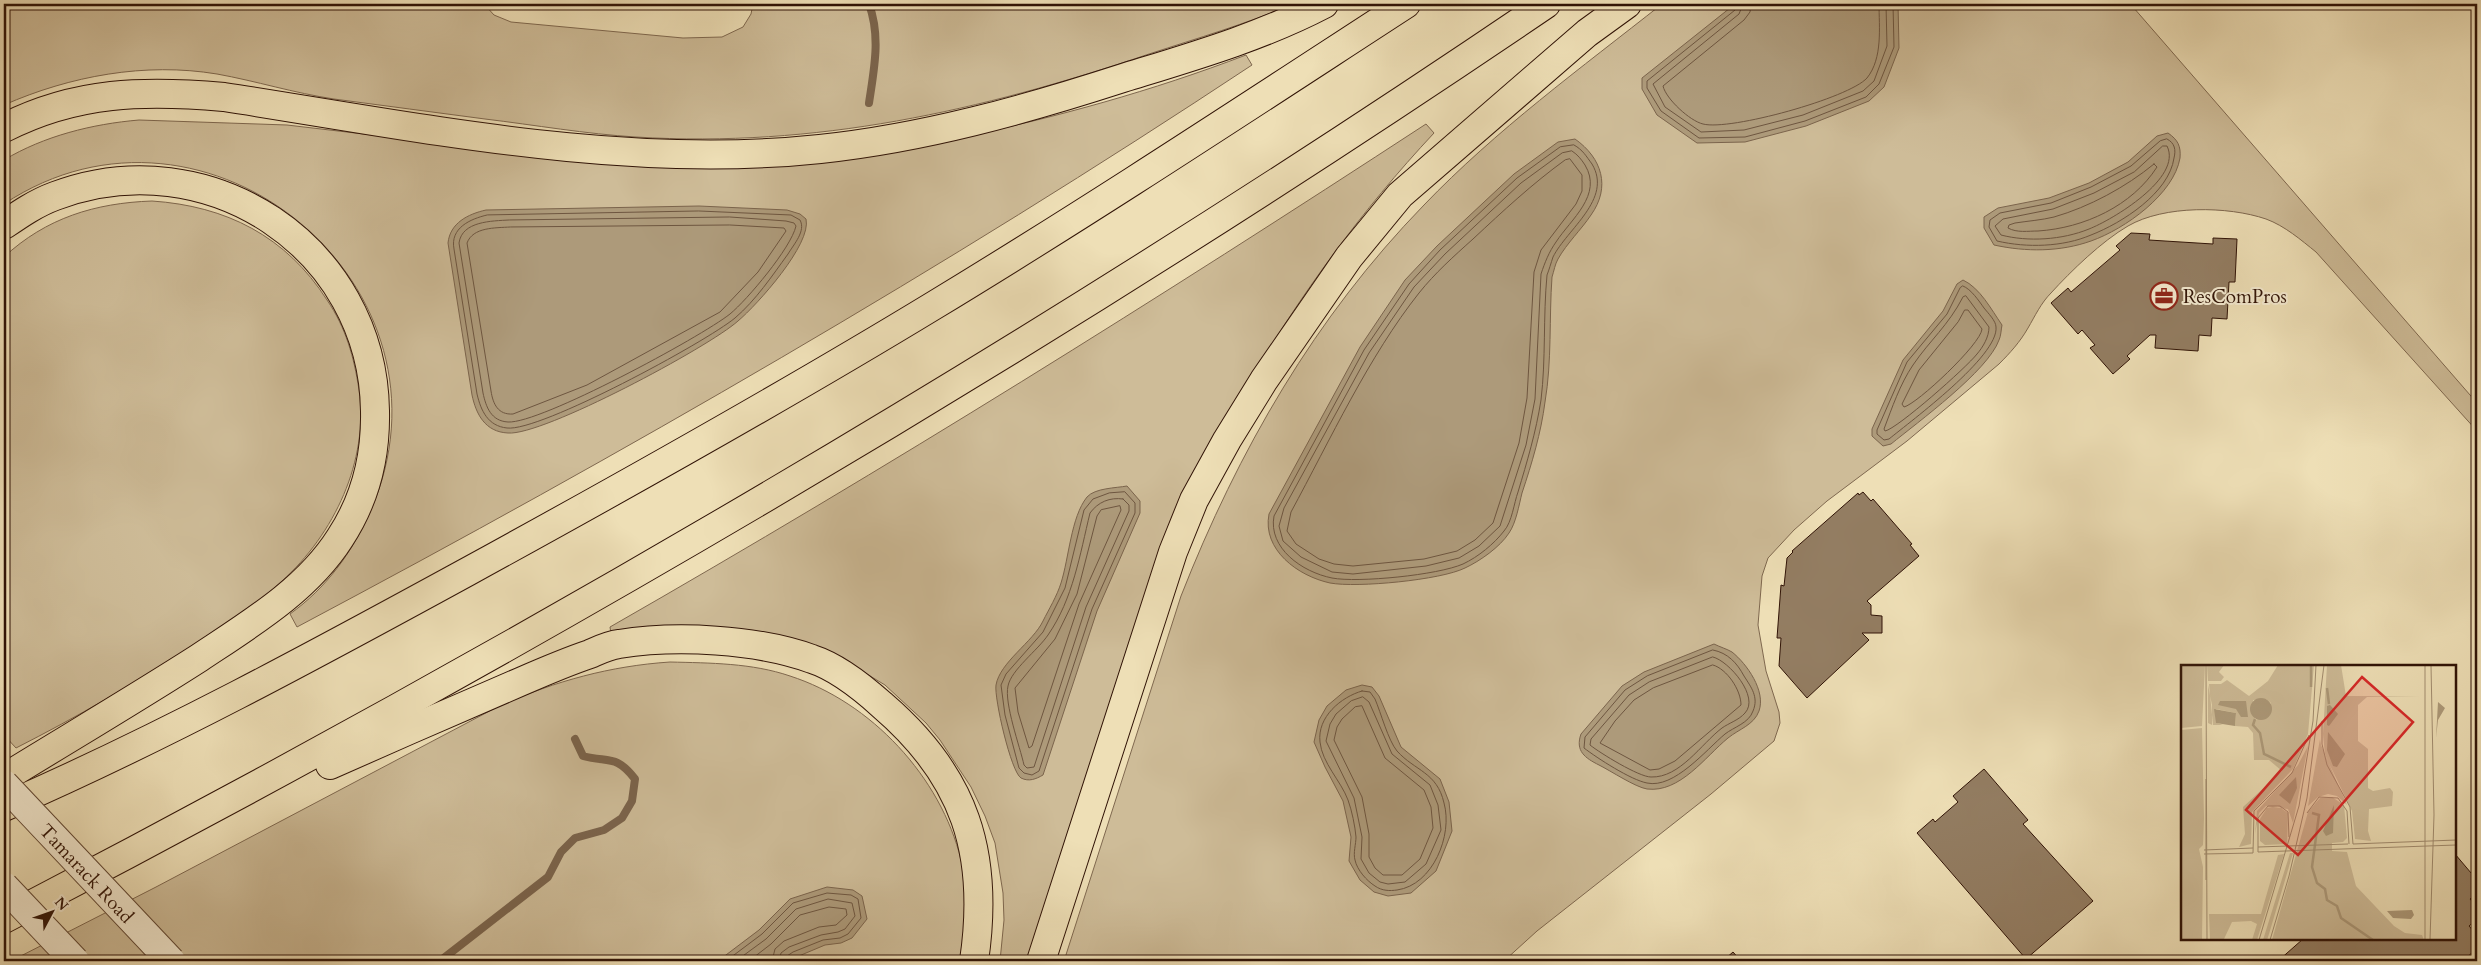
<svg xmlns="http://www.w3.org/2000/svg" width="2481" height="965" font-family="Cardo,serif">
	<rect width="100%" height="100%" fill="#eedfb6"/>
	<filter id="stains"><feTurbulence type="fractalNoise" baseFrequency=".004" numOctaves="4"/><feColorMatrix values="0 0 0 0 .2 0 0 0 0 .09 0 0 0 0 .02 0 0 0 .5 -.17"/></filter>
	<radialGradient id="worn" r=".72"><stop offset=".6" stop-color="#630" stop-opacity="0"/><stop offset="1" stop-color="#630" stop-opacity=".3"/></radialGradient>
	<g fill="#cebc98" stroke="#7f684f">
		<path d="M4 4H484L494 15 511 22 683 38 722 37 743 27 751 14 753 4H1293C1246 24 1198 38 1149 54 980 111 816 148 636 137 586 134 535 125 485 119 435 112 384 106 334 99 294 93 256 81 217 74 145 62 70 76 4 105Z"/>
		<path d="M1662 4H2133V7L2477 403V431L2316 252C2301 240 2285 226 2266 219 2228 206 2164 205 2128 226 2102 241 2071 271 2051 293 2041 303 2035 316 2028 328 2020 342 2010 353 1999 364L1907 441 1827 501 1794 530 1768 558 1762 576 1758 625 1766 671 1779 712 1780 723 1774 741 1711 794 1537 931 1504 961H1064L1181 596C1238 451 1315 317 1424 205 1496 130 1581 68 1662 4Z"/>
		<path d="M1246 55 1252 65C944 269 623 454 297 627L290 614C326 588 352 553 370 512 470 288 207 69 4 204V160C44 136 92 124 139 120L287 125 449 144 959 138C1057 117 1152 91 1246 55Z"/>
		<path d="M1426 124 1434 133C1361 211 1301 294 1247 385L1032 961H1000L1004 920 1003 893 995 843 985 816 971 787 940 740 926 723 885 685 837 656 611 634 610 627C888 468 1158 299 1426 124Z"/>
		<path d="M152 201C226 206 286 236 327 300 346 328 354 357 359 390 369 461 334 534 282 581 256 606 223 625 193 645 136 683 77 717 16 748L4 735V257C46 218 95 203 152 201Z"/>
		<path d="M670 662C710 663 752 663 790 676 871 702 941 777 961 860 969 893 966 927 965 961H11L156 887 501 705C556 681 610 666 670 662Z"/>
	</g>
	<g fill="#ad9a7a" stroke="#7b644c">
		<polygon points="1735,4 1898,4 1899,48 1884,87 1869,101 1806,126 1745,142 1697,143 1657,115 1642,89 1642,78"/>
		<path d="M2168 133C2178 140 2181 146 2180 158 2174 194 2125 229 2091 241 2060 252 2026 252 1994 245L1984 228V217L1998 208 2049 198 2089 183 2128 162 2157 136Z"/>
		<path d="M1575 139C1602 158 1611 187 1591 215 1581 230 1567 243 1558 259 1555 264 1554 271 1552 277 1549 318 1552 361 1545 402 1541 433 1532 463 1522 493 1519 505 1516 523 1509 533 1500 547 1480 561 1465 568 1441 580 1357 588 1330 583 1298 576 1262 550 1269 514L1360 347 1405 280 1437 246 1514 174 1558 142Z"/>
		<path d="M699 206 787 210 800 214 806 219C812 244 757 305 738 321 709 347 543 436 508 433 485 432 476 414 472 395L448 243C450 223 468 214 486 210Z"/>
		<path d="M1963 280C1980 288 1991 309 2002 325 2001 330 2001 336 1999 340 1988 371 1918 422 1891 444L1883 446 1872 436V429L1903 360 1943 311 1957 284Z"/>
		<path d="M1127 486 1140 501V513L1097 611 1043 775C1036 779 1029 782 1021 778 1011 772 994 698 996 685 1000 662 1033 642 1043 621 1049 609 1057 596 1061 583 1069 558 1071 517 1087 497 1095 488 1116 488 1127 486Z"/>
		<path d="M1714 644C1720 647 1727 649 1732 652 1747 664 1766 691 1759 711 1754 725 1739 729 1728 738 1705 757 1680 793 1647 789 1635 787 1611 771 1599 765 1585 758 1575 751 1581 734L1622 686 1644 672Z"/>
		<polygon points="1362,685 1372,687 1379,696 1401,747 1440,779 1449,802 1452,831 1436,871 1411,893 1388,896 1374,892 1360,880 1349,861 1351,837 1343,801 1325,767 1314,742 1319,720 1327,706 1346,690"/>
		<polygon points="827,887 853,890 862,896 867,919 852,938 841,943 825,945 787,961 718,961 759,930 790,899"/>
	</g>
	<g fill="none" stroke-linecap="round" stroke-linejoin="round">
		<g stroke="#6e5640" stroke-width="1">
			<polyline points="1737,4 1735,10 1647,81 1647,88 1661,111 1699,138 1745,137 1805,121 1866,97 1879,84 1894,47 1893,4"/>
			<polyline points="1743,4 1739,14 1653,84 1665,107 1701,132 1744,130 1803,115 1863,91 1874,81 1887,46 1886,4"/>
			<path d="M1751 4 1750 12 1744 20 1663 86C1666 99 1690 121 1703 124 1730 131 1849 98 1867 78 1883 58 1879 27 1879 4"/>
			<path d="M2167 139C2175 143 2176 150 2174 158 2169 193 2122 223 2091 235 2063 247 2027 248 1997 241L1989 227 1990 220 2000 213 2051 203 2091 187 2131 166 2160 141Z"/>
			<path d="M1574 145C1583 150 1586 156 1592 164 1613 199 1567 229 1553 257 1551 263 1549 270 1547 275 1543 317 1546 359 1541 400 1536 432 1527 462 1518 492 1514 503 1512 522 1504 531 1494 544 1478 557 1463 564 1438 575 1358 583 1332 578 1302 572 1268 548 1274 516L1364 350 1409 284 1440 250 1517 178 1560 147Z"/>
			<path d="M2163 146H2167C2183 178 2112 220 2089 229 2062 240 2028 242 2001 235L1995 226 2003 219 2053 209 2094 193 2134 172Z"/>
			<path d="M1572 151C1578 155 1581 159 1585 165 1603 195 1571 219 1556 242 1549 252 1545 262 1541 274L1535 399 1526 445 1500 526 1479 546 1459 558 1426 566 1353 574 1332 572 1301 557 1283 541 1279 526 1284 508 1369 353 1414 287 1445 254 1521 183 1562 153Z"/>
			<path d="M1570 159 1582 175V191L1576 204 1541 250 1534 272 1527 398 1519 443 1493 523 1475 540 1457 551 1424 559 1353 566 1334 564 1319 559 1296 544 1287 531 1291 512C1330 440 1369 356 1419 293 1435 273 1454 256 1473 239 1503 211 1532 184 1565 160Z"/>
			<path d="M2154 164 2157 167C2132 206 2084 228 2038 231 2028 231 2017 233 2008 228L2009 225 2015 223C2028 221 2042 220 2054 217 2089 207 2126 187 2154 164Z"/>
			<path d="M699 211 791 215 800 220C806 231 794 244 788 254 772 276 756 300 735 318 706 342 540 432 507 428 488 426 481 411 477 394L454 249C450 228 470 219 487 215Z"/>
			<path d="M730 217 786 221 794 223 796 226C791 248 747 300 730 314 701 337 540 424 508 422 491 421 486 407 483 393L459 243C462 221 492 221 509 220Z"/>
			<path d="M730 225 784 228 786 231 758 272 720 312 587 385 513 414C498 415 493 404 491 391L467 243C473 227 495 228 510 227Z"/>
			<path d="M1963 286C1971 289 1979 301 1984 308 1988 313 1996 321 1996 327 1999 356 1911 421 1889 439L1884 440 1877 434V430L1907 362 1947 314 1960 288Z"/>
			<path d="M1966 296 1989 327C1989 337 1983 347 1977 354 1967 367 1897 429 1885 431L1884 429C1892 408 1900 384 1913 365 1930 340 1948 326 1963 297Z"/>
			<path d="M1965 310H1968L1982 329C1981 344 1917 404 1904 407L1902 404 1919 370 1958 322Z"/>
			<polygon points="1125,492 1135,503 1135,513 1092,609 1039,771 1032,775 1024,773 1019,768 1005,715 1001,685 1006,674 1043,632 1065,588 1084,510 1093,499 1109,493"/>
			<path d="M1123 499 1129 505V511L1086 607 1034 767 1027 768 1024 765C1020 747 1004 703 1008 686 1011 670 1038 650 1048 635 1073 599 1080 554 1090 513 1098 502 1110 497 1123 499Z"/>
			<polygon points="1120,506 1121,510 1079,604 1032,746 1029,748 1018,712 1015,688 1055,639 1077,594 1097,516 1101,510"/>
			<path d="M1713 650C1728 653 1737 663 1744 676 1751 687 1759 697 1753 711 1749 723 1734 727 1725 734 1706 750 1674 789 1647 783 1631 780 1597 758 1584 748L1585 737 1625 690 1647 676Z"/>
			<path d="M1713 657C1729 661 1760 697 1745 713 1739 720 1729 723 1722 728 1701 744 1680 778 1651 777 1639 777 1600 753 1590 745L1591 739 1629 695 1649 682Z"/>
			<path d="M1713 665C1727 669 1741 690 1741 705L1675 761 1659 769 1650 770 1600 743 1615 721 1634 700 1653 688Z"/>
			<path d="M1362 691 1370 692 1375 699C1381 713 1388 740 1397 751 1415 771 1437 772 1444 803 1453 835 1433 885 1397 890 1390 891 1382 891 1375 886 1367 881 1357 870 1355 860 1353 853 1356 844 1356 837 1355 826 1352 811 1348 800 1341 781 1322 763 1320 742 1317 717 1341 697 1362 691Z"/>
			<polygon points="1363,697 1369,702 1392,754 1430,785 1438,805 1441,830 1426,864 1405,882 1388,884 1380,882 1369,873 1361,859 1362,837 1354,798 1326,741 1330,724 1336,714 1351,701"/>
			<polygon points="1362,706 1385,758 1424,790 1431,807 1433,828 1420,859 1402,875 1383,875 1375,868 1369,857 1369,834 1362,797 1334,740 1337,727 1342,719 1355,707"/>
			<polyline points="726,961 762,934 793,903 827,893 851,895 858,899 861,918 848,934 840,938 823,940 793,952 787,956 786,961"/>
			<polyline points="736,961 766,939 796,909 828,899 852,903 855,916 845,929 838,932 821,935 789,947 781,953 779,961"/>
			<polyline points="749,961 771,944 800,915 829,907 846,909 847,915 836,925 819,927 784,941 775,949 772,961"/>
		</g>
		<g stroke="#7b644c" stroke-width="8">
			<path d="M869 103C874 69 881 37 869 4"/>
			<path d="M440 961 548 877 561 852 575 838 604 830 622 818 632 801 635 779C616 754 608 763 583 756L575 739"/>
		</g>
	</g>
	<g fill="#937d62" stroke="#301306">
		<polygon points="2131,233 2150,234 2149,240 2213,244 2213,238 2237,239 2235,282 2229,282 2227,319 2212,318 2211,336 2199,335 2198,351 2155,348 2156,335 2150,335 2127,356 2130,359 2113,374 2090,348 2095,345 2082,330 2078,334 2051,303 2068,288 2071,292 2120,250 2116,246"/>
		<polygon points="1863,492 1871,501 1873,499 1912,544 1910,545 1919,556 1867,601 1871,605 1871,615 1882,616 1882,633 1862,633 1869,640 1807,698 1779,666 1781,638 1777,638 1781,585 1784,586 1787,558 1793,552 1792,551 1858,493 1859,495"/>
		<polygon points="1984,769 2028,820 2023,824 2093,901 2026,959 1917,833 1933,819 1935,822 1958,802 1953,796"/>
		<polygon points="2455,854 2477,880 2477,892 2470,899 2477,907 2477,919 2469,926 2477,935 2477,948 2463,961 2278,961 2303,939 2455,939"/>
		<polygon points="1733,952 1741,961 1722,961 1725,959"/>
	</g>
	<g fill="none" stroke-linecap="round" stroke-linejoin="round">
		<g stroke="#301306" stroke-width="30">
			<g id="motorway">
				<path d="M4 128C76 91 145 90 224 97 419 127 623 170 820 149 924 138 1024 110 1123 78 1191 57 1261 37 1324 4"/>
				<path d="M4 225C20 214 36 203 55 196 208 138 373 247 375 411 376 457 365 500 340 538 307 590 250 624 199 658 135 699 69 738 4 778"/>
				<path d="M330 765C393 737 457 709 520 682 543 672 566 662 590 654 599 650 609 645 619 644 676 635 757 639 812 659 837 667 862 687 882 705 965 776 990 853 974 961"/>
				<path d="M4 807C162 738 315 655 467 572 624 486 780 399 933 306 1093 209 1249 106 1406 4"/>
				<path d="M4 919C535 643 1051 340 1546 4"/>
				<polyline points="1041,961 1173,552 1194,500 1227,440 1264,380 1349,257 1400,195 1587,33 1627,4"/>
			</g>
		</g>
		<use href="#motorway" stroke="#eedfb6" stroke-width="28"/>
		<g stroke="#604632" stroke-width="30" stroke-linecap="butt">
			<g id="tertiary-bridge">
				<polyline points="4,784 171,961"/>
				<polyline points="4,886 75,961"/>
			</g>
		</g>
		<use href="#tertiary-bridge" stroke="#f4ead0" stroke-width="28"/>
	</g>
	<defs>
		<g id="office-ring" transform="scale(1.4375)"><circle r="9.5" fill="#f4ead0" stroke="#8f2418" stroke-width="1.5"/><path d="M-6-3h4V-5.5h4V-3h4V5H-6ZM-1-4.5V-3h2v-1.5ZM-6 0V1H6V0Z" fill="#8f2418"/></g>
	</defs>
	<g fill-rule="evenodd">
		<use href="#office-ring" x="2164" y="296"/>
	</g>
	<g text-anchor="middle" stroke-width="4" stroke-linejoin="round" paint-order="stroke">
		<g font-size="19" fill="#301306" stroke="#f4ead0" text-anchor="start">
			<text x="2183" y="303">ResComPros</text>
		</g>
		<g font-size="19" fill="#301306" stroke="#f4ead0">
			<text transform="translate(87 873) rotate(47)" y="7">Tamarack Road</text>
		</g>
	</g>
	<g transform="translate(2181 665)">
		<rect width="275" height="275" fill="#eedfb6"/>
		<path d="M0 0H24L21 61 0 63ZM26 0H43L38 7 43 12 40 16H27ZM97 0H133L127 69 112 104 71 147 70 179 58 182 64 169 62 142 101 106 88 95H73L72 68 67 62 54 61 55 48 35 44 36 58 42 60H32L28 19H40L46 15 68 31 87 16ZM85 34 90 38 87 51 74 55 72 35ZM146 0H160L165 31H239L186 32 177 40V76L187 84V123L192 126 209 123 212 127 211 141 188 144 187 166 190 176 174 174 171 146 144 90 142 69ZM27 20 31 40V60L27 58ZM21 63 23 153 22 180 18 184 22 202 21 275H0V65ZM139 74 140 80 166 140 156 131 147 129 137 132 127 141ZM127 81 112 158 107 144 85 141 78 148 74 169 76 146 117 100ZM151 132 163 140 166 173 162 177 151 178V186L166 187 175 221 213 261 224 268 241 270 243 275H91L127 147 139 133ZM97 141 107 148 106 179 84 180 79 176V154L86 143ZM109 188H112L88 269 86 275H82ZM103 189 76 275H71L76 259 70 256 51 257 43 274H29L28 249H80L97 190Z" fill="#cebc98" fill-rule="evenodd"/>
		<path d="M69 44a11 11 0 1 1 22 0a11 11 0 1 1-22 0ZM39 36H65L67 52H60L55 44 37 40ZM257 37 264 43 257 55 255 73ZM149 40 157 49 148 61 146 60V41ZM33 44 55 48 54 61 35 58ZM147 67 164 89 156 102 152 101 146 85ZM115 112 116 123 109 139 98 130ZM153 140 152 168 145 171 142 166ZM231 245 233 250 230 254 212 253 206 246Z" fill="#ad9a7a"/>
		<path fill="none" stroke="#ad9a7a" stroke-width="2.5" d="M130 0V22M146 23 148 39M74 54 72 60 79 68 83 89 110 102M131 148 138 150 131 202 136 218 144 224 146 235 156 241 160 253 192 275"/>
		<path fill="none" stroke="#a28d70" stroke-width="1" d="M25 0 26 275M244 0V275M141 56V79L146 100 169 142 172 179M126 148 138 132 157 133 166 146 168 179M172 179 275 175M77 182 167 179M23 185 72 183M77 187 275 180M77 187V153L87 141H99L107 147 108 172M72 188 73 146 111 108 128 70M23 189 72 188M25 215V114M78 275 118 141 132 56 135 0M89 275 108 211 126 133 143 0M249 275 253 150 250 0"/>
		<path fill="#d62828" fill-opacity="0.15" stroke="#d62828" stroke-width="2.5" d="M181 12 232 57 117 190 65 145Z"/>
		<rect width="275" height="275" fill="none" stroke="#301306" stroke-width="2.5"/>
	</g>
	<rect width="2481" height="965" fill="none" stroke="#eedfb6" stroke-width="20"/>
	<rect x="5" y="5" width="2471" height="955" fill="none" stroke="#301306" stroke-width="2.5"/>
	<rect x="10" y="10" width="2461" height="945" fill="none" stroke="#301306"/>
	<g transform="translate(52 912) rotate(49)" stroke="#f4ead0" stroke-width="4" paint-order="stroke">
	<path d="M0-4L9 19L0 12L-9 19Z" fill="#301306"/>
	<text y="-8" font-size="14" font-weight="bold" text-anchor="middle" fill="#301306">N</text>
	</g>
	<rect width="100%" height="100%" filter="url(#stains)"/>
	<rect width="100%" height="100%" fill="url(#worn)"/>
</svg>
